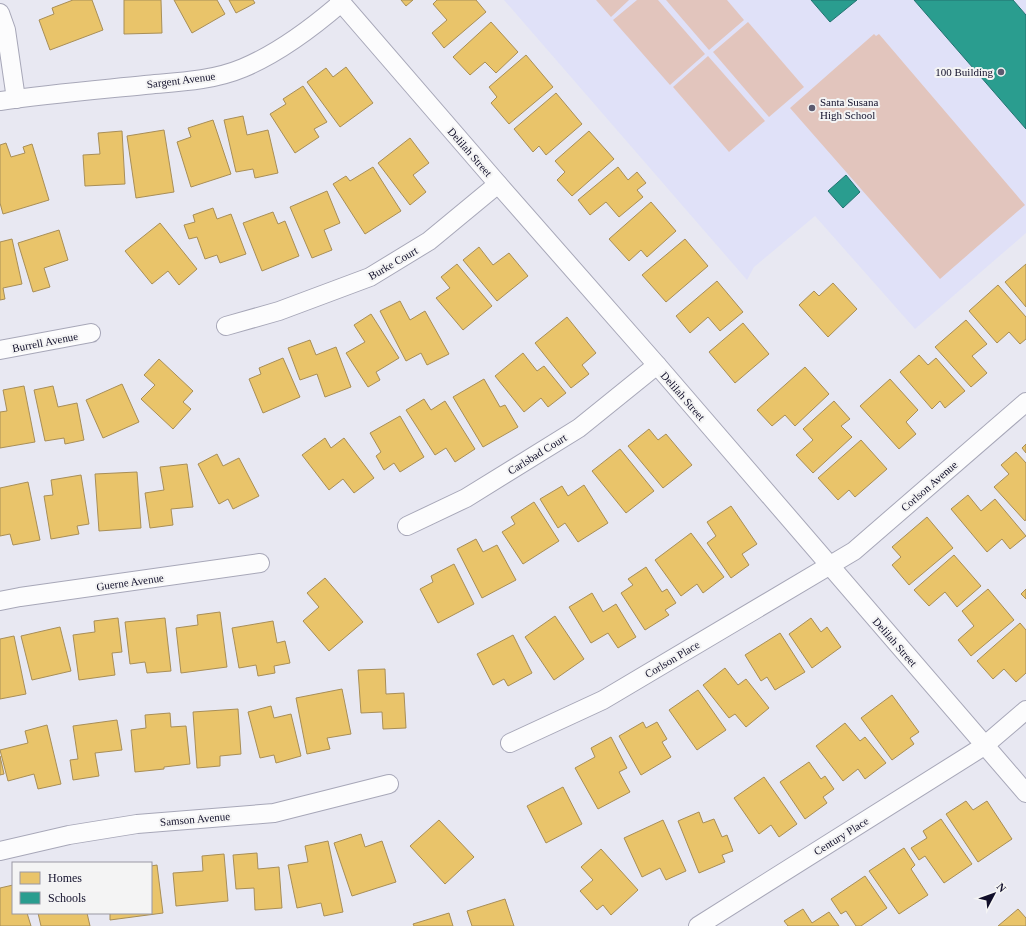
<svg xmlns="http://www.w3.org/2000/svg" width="1026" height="926" font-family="'Times New Roman',serif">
	<rect width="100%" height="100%" fill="#e8e8f2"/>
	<polygon fill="#e0e1f8" points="504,0 1026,0 1026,233 915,329 815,216 754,267 747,280"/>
	<g fill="#e2c5bd">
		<polygon points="596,0 629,0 611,17"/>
		<polygon points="637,0 658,0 705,54 670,85 613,20"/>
		<polygon points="666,0 727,0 744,20 709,50"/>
		<polygon points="748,22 804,87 769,117 713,52"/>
		<polygon points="874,34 876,36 879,34 1025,205 940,279 790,108"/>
		<polygon points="708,56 765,121 729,152 673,87"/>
	</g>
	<g fill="#e9c46a" stroke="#a88e57">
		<polygon points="73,0 92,0 103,30 50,50 39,20 54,14 52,8"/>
		<polygon points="124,0 161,0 162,33 124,34"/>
		<polygon points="174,0 217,0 225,14 192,33"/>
		<polygon points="229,0 253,0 255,3 236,13"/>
		<polygon points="401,0 413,0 406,6"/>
		<polygon points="437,0 476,0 486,12 444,48 432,33 447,20 433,4"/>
		<polygon points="491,22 518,52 496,73 485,62 470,75 453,57"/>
		<polygon points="526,55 553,87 509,124 491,103 497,97 489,87"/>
		<polygon points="346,67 373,103 340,127 307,82 326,68 333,77"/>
		<polygon points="303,86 327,122 314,129 319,137 295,153 270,114 286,104 283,99"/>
		<polygon points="556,93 582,124 546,155 539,146 533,152 514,129"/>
		<polygon points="243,116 247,135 268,130 278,173 255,178 253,169 236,172 224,120"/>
		<polygon points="213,120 231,174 191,187 177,142 191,137 188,128"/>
		<polygon points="164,130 174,192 136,198 127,136"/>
		<polygon points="122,131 125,184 85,186 83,155 100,154 98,133"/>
		<polygon points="589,131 614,159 572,196 557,180 565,172 555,161"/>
		<polygon points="410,138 429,163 413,175 426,192 410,205 378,163"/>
		<polygon points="6,143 11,157 25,153 23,147 32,144 49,200 3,214 0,203 0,145"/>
		<polygon points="373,167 401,211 365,234 333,184 346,176 350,181"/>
		<polygon points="618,167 628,180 637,172 646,183 637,190 643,197 619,217 606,202 590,215 578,200"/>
		<polygon points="327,191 340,223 324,230 332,250 312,258 290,207"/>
		<polygon points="651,202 676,231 647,257 641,250 629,261 609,239"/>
		<polygon points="213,208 217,219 231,214 246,254 220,263 217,255 205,259 197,237 189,239 184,225 195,222 193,215"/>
		<polygon points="273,212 278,224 285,221 299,256 262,271 243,223"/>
		<polygon points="160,223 197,269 179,285 168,271 152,284 125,251"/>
		<polygon points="59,230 68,260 44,268 50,287 33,292 18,243"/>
		<polygon points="12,239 22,284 3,288 5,299 0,300 0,242"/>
		<polygon points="685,239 708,266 666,302 642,275"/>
		<polygon points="479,247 493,265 509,253 528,276 497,301 463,260"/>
		<polygon points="457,264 492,306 463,330 436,298 450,288 441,277"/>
		<polygon points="1026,264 1026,307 1005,282"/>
		<polygon points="717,281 743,312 720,331 708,317 690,333 676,316"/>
		<polygon points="833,283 857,309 828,337 799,305 814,291 819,296"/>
		<polygon points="998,285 1026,317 1026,339 1020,344 1009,332 997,343 969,311"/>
		<polygon points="400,301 410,320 425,311 449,354 427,365 421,353 406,361 380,311"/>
		<polygon points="371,314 399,358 376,372 380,380 368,387 346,353 365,342 354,325"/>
		<polygon points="567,317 596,353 582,365 589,374 571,388 535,343"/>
		<polygon points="966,320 987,344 972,356 987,373 971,387 935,347"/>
		<polygon points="743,323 769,354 735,383 709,352"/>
		<polygon points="310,340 316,355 336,347 351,387 325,397 317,374 300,380 288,348"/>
		<polygon points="523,353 537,371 544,366 566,393 548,407 541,398 524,412 495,376"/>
		<polygon points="919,355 928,365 936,358 965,391 945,408 940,401 932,409 900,372"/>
		<polygon points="283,358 300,397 263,413 249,379 261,374 259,368"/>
		<polygon points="159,359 193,391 183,402 191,409 173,429 141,399 155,385 144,375"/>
		<polygon points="805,367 829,394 795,426 785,415 772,426 757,410"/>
		<polygon points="484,379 500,407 505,405 518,427 483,447 453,397"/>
		<polygon points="890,379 918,410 906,422 916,434 899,449 860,406"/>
		<polygon points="122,384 139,422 103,438 86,400"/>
		<polygon points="24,386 35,442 0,448 0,412 7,411 3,390"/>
		<polygon points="53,386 58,407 77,403 84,440 65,444 64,438 45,441 34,390"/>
		<polygon points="424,399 431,410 445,401 475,449 455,462 446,448 435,455 406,410"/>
		<polygon points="834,401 850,419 841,426 852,437 813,473 796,455 813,440 803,429"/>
		<polygon points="400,416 424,457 400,472 394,463 384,470 376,456 381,452 370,433"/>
		<polygon points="649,429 658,440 666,434 692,465 663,488 628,446"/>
		<polygon points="325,438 331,448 344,438 374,478 354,493 343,479 329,490 302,455"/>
		<polygon points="861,440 887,469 855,497 849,490 838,500 818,478"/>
		<polygon points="1026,444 1026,453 1022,448"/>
		<polygon points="620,449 654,491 626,513 592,471"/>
		<polygon points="1016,452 1026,463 1026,519 1025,521 994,487 1009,474 1001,465"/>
		<polygon points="217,454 223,466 239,458 259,496 233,509 228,499 219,504 198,464"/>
		<polygon points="187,464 193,507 171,509 173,525 150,528 145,493 164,490 160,467"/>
		<polygon points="137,472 141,528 99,531 95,474"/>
		<polygon points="81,475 89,524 77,526 79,534 51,539 44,496 53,495 51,480"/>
		<polygon points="28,482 40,540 13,545 10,534 0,536 0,488"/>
		<polygon points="584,485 608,523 578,542 565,523 558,528 540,499 562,486 568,496"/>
		<polygon points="968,495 981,511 995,499 1026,536 1010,549 1002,539 987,552 951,509"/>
		<polygon points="534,502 559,541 523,564 502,532 515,524 511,517"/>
		<polygon points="731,506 757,544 742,554 749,565 731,578 707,543 716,536 707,522"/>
		<polygon points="927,517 953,548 909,585 892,565 901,557 892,547"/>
		<polygon points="691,533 724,577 703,593 697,584 681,596 655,560"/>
		<polygon points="476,539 483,552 497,545 516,580 482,598 457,549"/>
		<polygon points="954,555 981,586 957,607 945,592 929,606 914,590"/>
		<polygon points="454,564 474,604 438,623 420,589 433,582 431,576"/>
		<polygon points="646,567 662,592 667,589 676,603 665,610 669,615 645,630 621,593 633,585 628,579"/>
		<polygon points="325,578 363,622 329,651 303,621 319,607 307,593"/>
		<polygon points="988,589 1014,620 971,656 958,640 974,626 962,611"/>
		<polygon points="1026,589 1026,599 1021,594"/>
		<polygon points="592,593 603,612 616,604 636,637 618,648 608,633 591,643 569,607"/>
		<polygon points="220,612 227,667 181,673 176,628 198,625 197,615"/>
		<polygon points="555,616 584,659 554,680 525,637"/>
		<polygon points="118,618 122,652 112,653 115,675 79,680 73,635 95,632 94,621"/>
		<polygon points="165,618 171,671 147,673 145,662 130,664 125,622"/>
		<polygon points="811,618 821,632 827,627 841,647 812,668 789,634"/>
		<polygon points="273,621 277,643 285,641 290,663 274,666 275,673 258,676 256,665 239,668 232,628"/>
		<polygon points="1020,623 1026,630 1026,673 1016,682 1004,669 993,679 977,661"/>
		<polygon points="60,627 71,671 32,680 21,636"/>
		<polygon points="780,633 805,672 775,690 767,677 761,681 745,655"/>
		<polygon points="513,635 532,673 508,686 504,679 493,685 477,654"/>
		<polygon points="14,636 26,694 0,699 0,639"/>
		<polygon points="725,668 738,685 746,679 769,708 746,727 735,714 729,718 703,685"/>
		<polygon points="385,669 386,694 404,693 406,728 383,729 382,712 361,713 358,670"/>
		<polygon points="342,689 351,734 327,738 330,749 307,754 296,698"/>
		<polygon points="698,690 726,730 697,750 669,710"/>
		<polygon points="892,695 919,732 910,738 914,744 892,760 861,718"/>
		<polygon points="271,706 274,718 291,714 301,756 276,763 274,755 260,758 248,712"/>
		<polygon points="238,709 241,754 220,756 220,766 197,768 193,712"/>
		<polygon points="170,713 171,727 186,726 190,764 164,767 164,769 135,772 131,730 146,728 145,715"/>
		<polygon points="117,720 122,750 95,753 99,776 73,780 70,760 78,759 73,726"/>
		<polygon points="643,722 646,728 657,722 667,739 662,742 671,757 641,775 619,736"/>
		<polygon points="845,723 860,741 865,737 886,763 865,779 858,769 843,781 816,746"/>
		<polygon points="47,725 61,784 38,789 34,774 8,781 0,750 28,743 25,731"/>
		<polygon points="611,737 627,768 619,772 630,792 598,809 575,768 595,757 591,748"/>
		<polygon points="0,756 4,774 0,775"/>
		<polygon points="809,762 821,779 825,776 834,789 823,797 827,803 805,819 780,782"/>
		<polygon points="764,777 797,824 779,837 771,825 759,834 734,798"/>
		<polygon points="563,787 582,824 546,843 527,806"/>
		<polygon points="966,801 973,810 987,801 1012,839 978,862 946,814"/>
		<polygon points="699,812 703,823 714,819 722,837 727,835 733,851 722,855 725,862 699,873 678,821"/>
		<polygon points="941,819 972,864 944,883 925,856 919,860 911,848 927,838 923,831"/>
		<polygon points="439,820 474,857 445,884 410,846"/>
		<polygon points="663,820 686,871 666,880 660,868 642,877 624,838"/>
		<polygon points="361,834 365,847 382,841 396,882 352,896 334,843"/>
		<polygon points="328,841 343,912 324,916 321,903 297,908 288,865 308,862 305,846"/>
		<polygon points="904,848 915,865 911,869 928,895 899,914 869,871"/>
		<polygon points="601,849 638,890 611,915 603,905 597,910 580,891 593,880 581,867"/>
		<polygon points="257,853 258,869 279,867 282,908 255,910 254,888 236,889 233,855"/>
		<polygon points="224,854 228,901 176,906 173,873 203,871 202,856"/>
		<polygon points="157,865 163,913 110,920 110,913 151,913 151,866"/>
		<polygon points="865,876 887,908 861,926 856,926 846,911 841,914 831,899"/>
		<polygon points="13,885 13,913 27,913 31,926 0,926 0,888"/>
		<polygon points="505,899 514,926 472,926 467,911"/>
		<polygon points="803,909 812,923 829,912 839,926 788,926 784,921"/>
		<polygon points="1018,909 1026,918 1026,926 998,926"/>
		<polygon points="38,913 87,913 90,926 41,926"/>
		<polygon points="449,913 453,926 414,926 413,924"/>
	</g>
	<g fill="#2a9d8f" stroke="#227271">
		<polygon points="811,0 857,0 830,22"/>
		<polygon points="914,0 1013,0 1026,15 1026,129"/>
		<polygon points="846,175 860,192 843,208 828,191"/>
	</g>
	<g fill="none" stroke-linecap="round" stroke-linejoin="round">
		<g stroke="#a7a7b8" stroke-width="20">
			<g id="street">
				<polyline points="339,0 498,184 657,365 1026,793"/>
				<polyline points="0,13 6,30 16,99"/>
				<path d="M0 101C48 94 96 90 145 85 178 82 212 81 243 68 279 53 312 28 341 3"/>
				<polyline points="226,326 279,311 370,277 429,241 498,184"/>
				<polyline points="0,350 91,333"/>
				<polyline points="407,526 466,498 579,428 657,365"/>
				<polyline points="0,601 20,597 260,563"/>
				<polyline points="510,743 603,700 854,551 1026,402"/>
				<polyline points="0,851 69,835 137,824 274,813 389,784"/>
				<polyline points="698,926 984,746 1026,710"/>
			</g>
		</g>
		<use href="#street" stroke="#fcfcfd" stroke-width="18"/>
	</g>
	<g fill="#5c5b70" stroke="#f4f4f4" stroke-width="1.5">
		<circle cx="1001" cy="72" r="4"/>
		<circle cx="812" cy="108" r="4"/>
	</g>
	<g text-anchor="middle" stroke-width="4" stroke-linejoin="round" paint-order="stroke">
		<g font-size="11" fill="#110f2a" stroke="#f4f4f4" text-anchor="end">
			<text x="993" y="76">100 Building</text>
			<text x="820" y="106" text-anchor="start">Santa Susana<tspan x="820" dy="13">High School</tspan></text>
		</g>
		<g font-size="11" fill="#110f2a" stroke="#f4f4f4">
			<text transform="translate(181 80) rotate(-7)" y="4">Sargent Avenue</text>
			<text transform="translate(470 152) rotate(49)" y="4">Delilah Street</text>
			<text transform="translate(393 263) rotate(-30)" y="4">Burke Court</text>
			<text transform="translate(45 342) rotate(-11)" y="4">Burrell Avenue</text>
			<text transform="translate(683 396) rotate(49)" y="4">Delilah Street</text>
			<text transform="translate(537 454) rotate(-32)" y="4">Carlsbad Court</text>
			<text transform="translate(929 486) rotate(-41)" y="4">Corlson Avenue</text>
			<text transform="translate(130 582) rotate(-8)" y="4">Guerne Avenue</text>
			<text transform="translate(895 642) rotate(49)" y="4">Delilah Street</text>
			<text transform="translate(672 659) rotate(-31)" y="4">Corlson Place</text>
			<text transform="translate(195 819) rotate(-5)" y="4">Samson Avenue</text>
			<text transform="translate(841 836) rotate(-32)" y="4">Century Place</text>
		</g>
	</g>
	<rect x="12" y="862" width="140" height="52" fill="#f4f4f4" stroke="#9998a3"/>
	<rect x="20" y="872" width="20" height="12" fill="#e9c46a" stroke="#9998a3"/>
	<text x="48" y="882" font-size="12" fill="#110f2a">Homes</text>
	<rect x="20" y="892" width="20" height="12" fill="#2a9d8f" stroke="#9998a3"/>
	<text x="48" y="902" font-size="12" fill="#110f2a">Schools</text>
	<g transform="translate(994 894) rotate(49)" stroke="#f4f4f4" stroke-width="3" paint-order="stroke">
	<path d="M0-3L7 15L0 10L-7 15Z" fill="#110f2a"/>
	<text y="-6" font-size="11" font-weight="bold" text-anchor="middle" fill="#110f2a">N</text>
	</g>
</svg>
